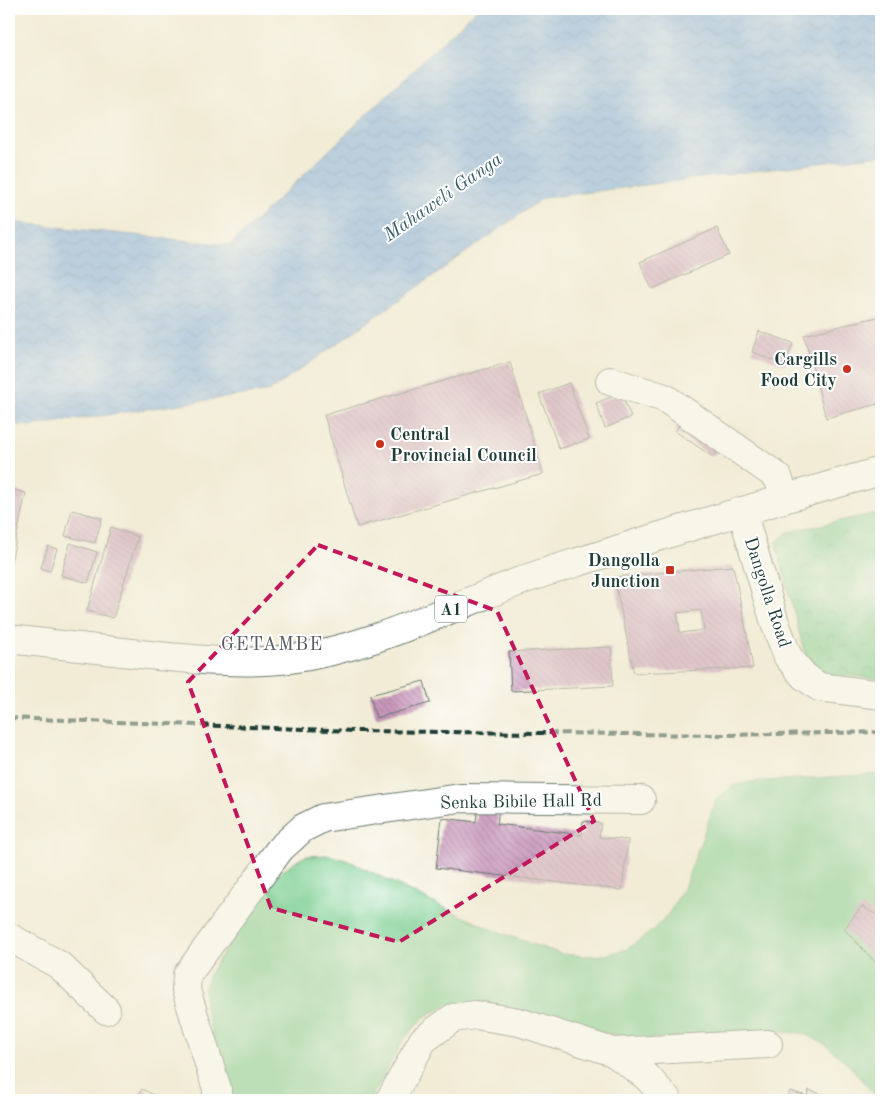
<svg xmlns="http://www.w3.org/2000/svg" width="890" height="1109" font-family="'Old Standard TT',serif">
	<defs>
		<pattern id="park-crowns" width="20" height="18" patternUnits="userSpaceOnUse" patternTransform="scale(1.25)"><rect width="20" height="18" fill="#7cce90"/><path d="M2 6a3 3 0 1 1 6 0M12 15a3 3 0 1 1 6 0" fill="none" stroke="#65a876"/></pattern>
		<pattern id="water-waves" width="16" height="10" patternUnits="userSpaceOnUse" patternTransform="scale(1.25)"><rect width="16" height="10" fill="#78aae4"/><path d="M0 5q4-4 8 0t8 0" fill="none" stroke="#628cba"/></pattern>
		<pattern id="building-back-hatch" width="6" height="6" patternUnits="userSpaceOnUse" patternTransform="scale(1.25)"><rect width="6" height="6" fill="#ca98bc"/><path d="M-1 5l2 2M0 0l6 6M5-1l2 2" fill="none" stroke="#a37d9a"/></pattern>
	</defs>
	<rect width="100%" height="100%" fill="#fff"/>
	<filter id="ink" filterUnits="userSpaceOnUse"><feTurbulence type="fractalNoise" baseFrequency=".02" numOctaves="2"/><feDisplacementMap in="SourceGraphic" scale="10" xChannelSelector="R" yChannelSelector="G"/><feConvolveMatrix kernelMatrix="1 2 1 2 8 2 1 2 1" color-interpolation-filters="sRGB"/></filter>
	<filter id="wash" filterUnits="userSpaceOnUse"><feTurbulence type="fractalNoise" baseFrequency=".0096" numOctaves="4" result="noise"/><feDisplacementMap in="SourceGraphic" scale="20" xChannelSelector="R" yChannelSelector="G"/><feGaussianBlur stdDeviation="1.12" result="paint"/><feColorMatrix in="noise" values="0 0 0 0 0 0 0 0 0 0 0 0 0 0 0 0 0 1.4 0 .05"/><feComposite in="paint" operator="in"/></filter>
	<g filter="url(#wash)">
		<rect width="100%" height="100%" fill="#f2ecd7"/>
		<polygon fill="url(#park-crowns)" stroke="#4e8662" points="881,512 881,679 828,674 808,666 776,543 788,532"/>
		<polygon fill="#7cce90" stroke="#4e8662" points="881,774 881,1100 877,1100 874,1094 846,1062 823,1043 801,1033 769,1032 640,1039 598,1032 510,1008 476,1002 449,1004 424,1017 404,1039 370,1100 230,1100 205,1008 205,988 209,974 258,901 277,876 291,864 306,856 329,855 349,861 438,905 491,929 532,944 562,954 586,956 605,955 627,949 652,931 669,913 685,885 716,800 733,786 750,782"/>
		<polygon fill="url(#water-waves)" stroke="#4c748c" points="477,9 881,9 881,155 543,198 270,391 31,426 9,424 9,222 230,245"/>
		<g id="blocks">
			<g fill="url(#building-back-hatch)" fill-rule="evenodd">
				<polygon points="717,228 729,255 652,289 640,262"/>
				<polygon points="881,316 881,403 826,418 804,335"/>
				<polygon points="759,331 793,343 785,365 752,352"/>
				<polygon points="510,362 543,474 357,527 324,415"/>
				<polygon points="569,383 589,439 559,449 539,394"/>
				<polygon points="621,393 631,417 605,428 596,403"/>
				<polygon points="683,420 721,445 713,457 675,431"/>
				<polygon points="9,489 26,493 10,567 9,567"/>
				<polygon points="72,510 102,518 95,543 65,536"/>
				<polygon points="111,527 138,537 113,618 87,611"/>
				<polygon points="70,543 97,552 88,583 61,575"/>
				<polygon points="48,546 57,549 50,571 41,568"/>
				<path d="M733 566 744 619 753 668 634 673 614 577ZM701 610 704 630 680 633 677 613Z"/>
				<polygon points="611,647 613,686 511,691 509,652"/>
				<polygon points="424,681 430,703 376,718 370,695"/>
				<polygon points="478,805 499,808 497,824 582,835 583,821 601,823 599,837 628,840 622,890 436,868 442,818 476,822"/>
				<polygon points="862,906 881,918 881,959 878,965 844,929"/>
				<polygon points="142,1089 164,1100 136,1100"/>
				<polygon points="809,1090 842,1100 787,1100 790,1091 807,1096"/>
			</g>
		</g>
	</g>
	<g filter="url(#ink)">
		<use href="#blocks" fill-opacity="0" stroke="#697a6d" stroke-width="1"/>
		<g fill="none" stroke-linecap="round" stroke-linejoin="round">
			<g stroke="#697a6d" stroke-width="30">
				<g id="minor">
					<polyline points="610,381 665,398 778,477 785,498"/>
					<polyline points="742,511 775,623 788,657 804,676 819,687 881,695"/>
					<polyline points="9,937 59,965 106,1010"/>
					<polyline points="613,1052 647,1077 668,1100"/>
					<polyline points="217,1100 217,1089 186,990 187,975 280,849 303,828 323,818 460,798 641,800"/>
					<polyline points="390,1100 423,1040 453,1018 476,1015 519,1022 613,1052 768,1044"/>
				</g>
			</g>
			<g stroke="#697a6d" stroke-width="30">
				<path id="highway" d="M9 639C52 644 96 649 140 654 189 659 240 665 289 659 375 648 453 605 534 576 561 567 589 559 616 550 704 522 792 496 881 471"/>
			</g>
			<use href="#minor" stroke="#fff" stroke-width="28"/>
			<use href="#highway" stroke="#fff" stroke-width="28"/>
			<polyline stroke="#1f3d34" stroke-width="4" stroke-dasharray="8 4" stroke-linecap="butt" points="9,718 355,731 724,735 881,732"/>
		</g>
	</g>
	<path d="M0 0H890V1109H0ZM318 545 497 611 594 821 399 942 271 908 188 682Z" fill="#f2ecd7" fill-opacity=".55" fill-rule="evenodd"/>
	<path fill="none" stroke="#c2185b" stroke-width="4" stroke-dasharray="10 6" stroke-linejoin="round" d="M318 545 497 611 594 821 399 942 271 908 188 682Z"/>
	<g fill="#c8321e" stroke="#fff" stroke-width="2">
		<circle cx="847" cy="369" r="5"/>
		<circle cx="380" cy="444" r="5"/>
		<rect x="665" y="565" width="10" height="10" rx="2.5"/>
	</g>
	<g text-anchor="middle" stroke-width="4" stroke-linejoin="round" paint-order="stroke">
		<rect fill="#fff" stroke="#627771" stroke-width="1" x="435" y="595.5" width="32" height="27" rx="4"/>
		<g font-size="16" font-weight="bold" fill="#1f3d34">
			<text x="451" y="615">A1</text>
		</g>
		<g font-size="18" font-weight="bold" fill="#1f3d34" stroke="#fff" text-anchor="end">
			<text x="837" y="365">Cargills<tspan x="837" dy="21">Food City</tspan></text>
			<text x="390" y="440" text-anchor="start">Central<tspan x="390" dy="21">Provincial Council</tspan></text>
			<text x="660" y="566">Dangolla<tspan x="660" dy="21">Junction</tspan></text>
		</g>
		<g font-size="18" fill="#1f3d34" stroke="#fff">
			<text transform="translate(768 592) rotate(72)" y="6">Dangolla Road</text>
			<text transform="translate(521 801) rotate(-1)" y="6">Senka Bibile Hall Rd</text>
		</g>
		<g font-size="19" font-style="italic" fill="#3a5e69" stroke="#fff">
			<text transform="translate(442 196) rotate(-35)" y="7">Mahaweli Ganga</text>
		</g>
		<g font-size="19" letter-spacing="1" fill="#5b5d64" stroke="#fff">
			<text x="272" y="650">GETAMBE</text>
		</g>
	</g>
	<rect width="890" height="1109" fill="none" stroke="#fff" stroke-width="30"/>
</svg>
